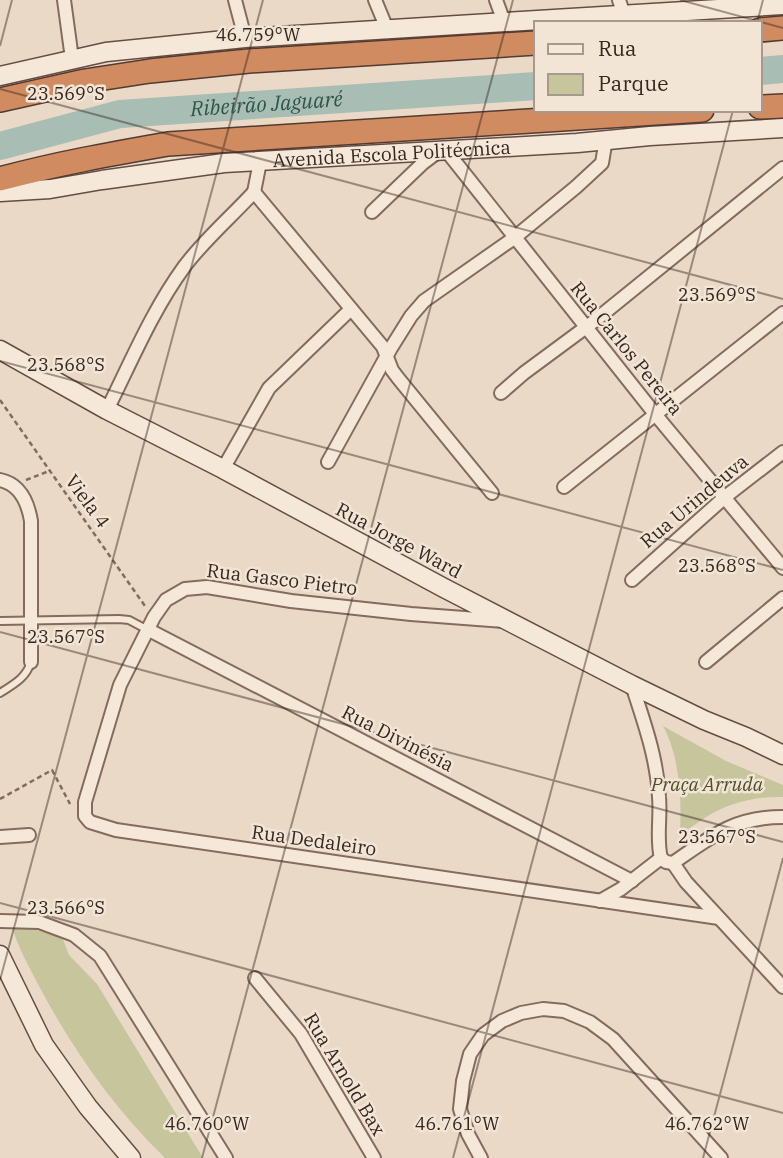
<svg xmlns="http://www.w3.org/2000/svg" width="783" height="1158" font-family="'IBM Plex Serif',serif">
	<rect width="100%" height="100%" fill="#ead9c7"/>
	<g fill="#c7c59c">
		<path d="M663 726 726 761 783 785V797C756 796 729 803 706 817 698 822 691 828 682 833L680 830C682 798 679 755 663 726Z"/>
		<path d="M12 927 28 928 62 937 69 955 97 984 203 1158H165C113 1107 73 1050 39 986 29 967 18 947 12 927Z"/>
	</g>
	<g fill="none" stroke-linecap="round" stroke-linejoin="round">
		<g stroke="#a8beb4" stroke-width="28">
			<polyline points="760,71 783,69"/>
			<path id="s1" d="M0 146 120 114 536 86"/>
		</g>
		<g stroke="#846b5e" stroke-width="10">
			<g id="lane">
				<polyline points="0,621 119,619 129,620 146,629"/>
				<path d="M0 693C14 684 26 678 31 662"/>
			</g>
		</g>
		<g stroke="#846b5e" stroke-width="16">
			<g id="street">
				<polyline points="64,0 72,59"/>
				<polyline points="235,0 245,38"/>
				<polyline points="375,0 387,29"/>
				<polyline points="496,0 504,22"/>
				<polyline points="619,0 624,15"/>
				<polyline points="445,149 655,414 783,568"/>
				<polyline points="254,192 260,162"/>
				<polyline points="372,212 423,163 439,151"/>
				<polyline points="501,393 524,373 593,322 783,168"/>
				<path d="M107 410C131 362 152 311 184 267 204 240 231 217 254 192L383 347 392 370 398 378 492 493"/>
				<polyline points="328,462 391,348 411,316 424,301 514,238 576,187 602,163 606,139"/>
				<polyline points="223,469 269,388 351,309"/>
				<path d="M0 480C20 484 28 503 31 521V662"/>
				<polyline points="564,487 783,313"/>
				<polyline points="632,580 725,497 783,452"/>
				<polyline points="504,621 411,614 291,601 207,587 185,589 166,600 154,617 120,685 85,802 85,816 90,822 116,830 719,918"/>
				<polyline points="147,629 632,881"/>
				<polyline points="706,662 783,598"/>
				<path d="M632 685C644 722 657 758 659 797 661 816 656 840 661 858L666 862 673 863C712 836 734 817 783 817"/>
				<polyline points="0,837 29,835"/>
				<polyline points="673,863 686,882 783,987"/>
				<polyline points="600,901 621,889 661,858"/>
				<polyline points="0,921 39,922 74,935 100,956 226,1158"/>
				<polyline points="255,978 301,1034 374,1158"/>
				<polyline points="481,1158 468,1134 460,1109 463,1081 470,1054 483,1035 502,1021 521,1013 543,1009 564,1011 590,1022 613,1039 721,1158"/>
			</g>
		</g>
		<g stroke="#664d41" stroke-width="21">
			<g id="secondary">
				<polyline points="0,76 106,52 245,38 783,5"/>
				<path id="s2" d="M0 192 50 189 102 180 224 163 577 143 650 136 783 128"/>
				<polyline points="0,350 107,410 223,469 444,588 632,685 704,720 746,737 783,755"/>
				<polyline points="0,955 44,1045 88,1107 131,1158"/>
			</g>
		</g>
		<g stroke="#523b32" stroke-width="26">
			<g id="highway">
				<polyline points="760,30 783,28"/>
				<polyline points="0,100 85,81 150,71 249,61 536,43"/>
				<polyline points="760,107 783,106"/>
				<path d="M0 179C55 164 111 154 168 144L702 110"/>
			</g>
		</g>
		<g stroke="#846b5e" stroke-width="2.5" stroke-dasharray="5 3.5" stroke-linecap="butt">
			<polyline points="0,400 145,606"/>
			<polyline points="26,480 49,471"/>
			<polyline points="0,799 52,770 70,804"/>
		</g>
		<use href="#lane" stroke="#f6e8d9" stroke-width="6"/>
		<use href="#street" stroke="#f6e8d9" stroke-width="12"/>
		<use href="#secondary" stroke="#f6e8d9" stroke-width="18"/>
		<use href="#highway" stroke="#d18b60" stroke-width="23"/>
	</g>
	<path fill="none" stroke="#362720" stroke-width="2" stroke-opacity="0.45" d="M680 0 783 28M757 23 763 0M0 46 12 0M0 89 783 299M0 361 783 570M0 632 783 842M0 903 783 1113M0 980 263 0M202 1158 513 0M453 1158 733 110M703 1158 783 858"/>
	<g text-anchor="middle" stroke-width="5" stroke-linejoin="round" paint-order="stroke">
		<g font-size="19" fill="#362720" stroke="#f2e5d6">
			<text dy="7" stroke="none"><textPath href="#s2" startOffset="394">Avenida Escola Politécnica</textPath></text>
			<text transform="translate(627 348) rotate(51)" y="7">Rua Carlos Pereira</text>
			<text transform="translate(88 501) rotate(54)" y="7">Viela 4</text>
			<text transform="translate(694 501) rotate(-40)" y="7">Rua Urindeuva</text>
			<text transform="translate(399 540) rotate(28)" y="7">Rua Jorge Ward</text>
			<text transform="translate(282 579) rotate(7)" y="7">Rua Gasco Pietro</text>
			<text transform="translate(398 738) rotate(27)" y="7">Rua Divinésia</text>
			<text transform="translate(314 840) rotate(8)" y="7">Rua Dedaleiro</text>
			<text transform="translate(345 1074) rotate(59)" y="7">Rua Arnold Bax</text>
		</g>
		<g font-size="19" font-style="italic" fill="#4d5029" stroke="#f2e5d6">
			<text x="707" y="791">Praça Arruda</text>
		</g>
		<g font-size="21" font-style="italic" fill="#31544c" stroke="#f2e5d6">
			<text dy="7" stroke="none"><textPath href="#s1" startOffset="271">Ribeirão Jaguaré</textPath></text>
		</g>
	</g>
	<g font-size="18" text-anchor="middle" fill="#362720" stroke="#f2e5d6" stroke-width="5" stroke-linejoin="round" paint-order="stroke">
		<text x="258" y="41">46.759°W</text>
		<text x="66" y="100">23.569°S</text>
		<text x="717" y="301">23.569°S</text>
		<text x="66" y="371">23.568°S</text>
		<text x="717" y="572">23.568°S</text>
		<text x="66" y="643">23.567°S</text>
		<text x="717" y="843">23.567°S</text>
		<text x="66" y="914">23.566°S</text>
		<text x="207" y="1130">46.760°W</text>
		<text x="457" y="1130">46.761°W</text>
		<text x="707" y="1130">46.762°W</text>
	</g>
	<rect x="534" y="21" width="228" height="91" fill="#f2e5d6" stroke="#a7998d" stroke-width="2"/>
	<rect x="548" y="44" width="35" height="10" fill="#f6e8d9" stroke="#a7998d" stroke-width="2"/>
	<text x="598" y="56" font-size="21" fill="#362720">Rua</text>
	<rect x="548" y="74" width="35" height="21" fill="#c7c59c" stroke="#a7998d" stroke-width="2"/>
	<text x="598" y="91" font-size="21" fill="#362720">Parque</text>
</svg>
